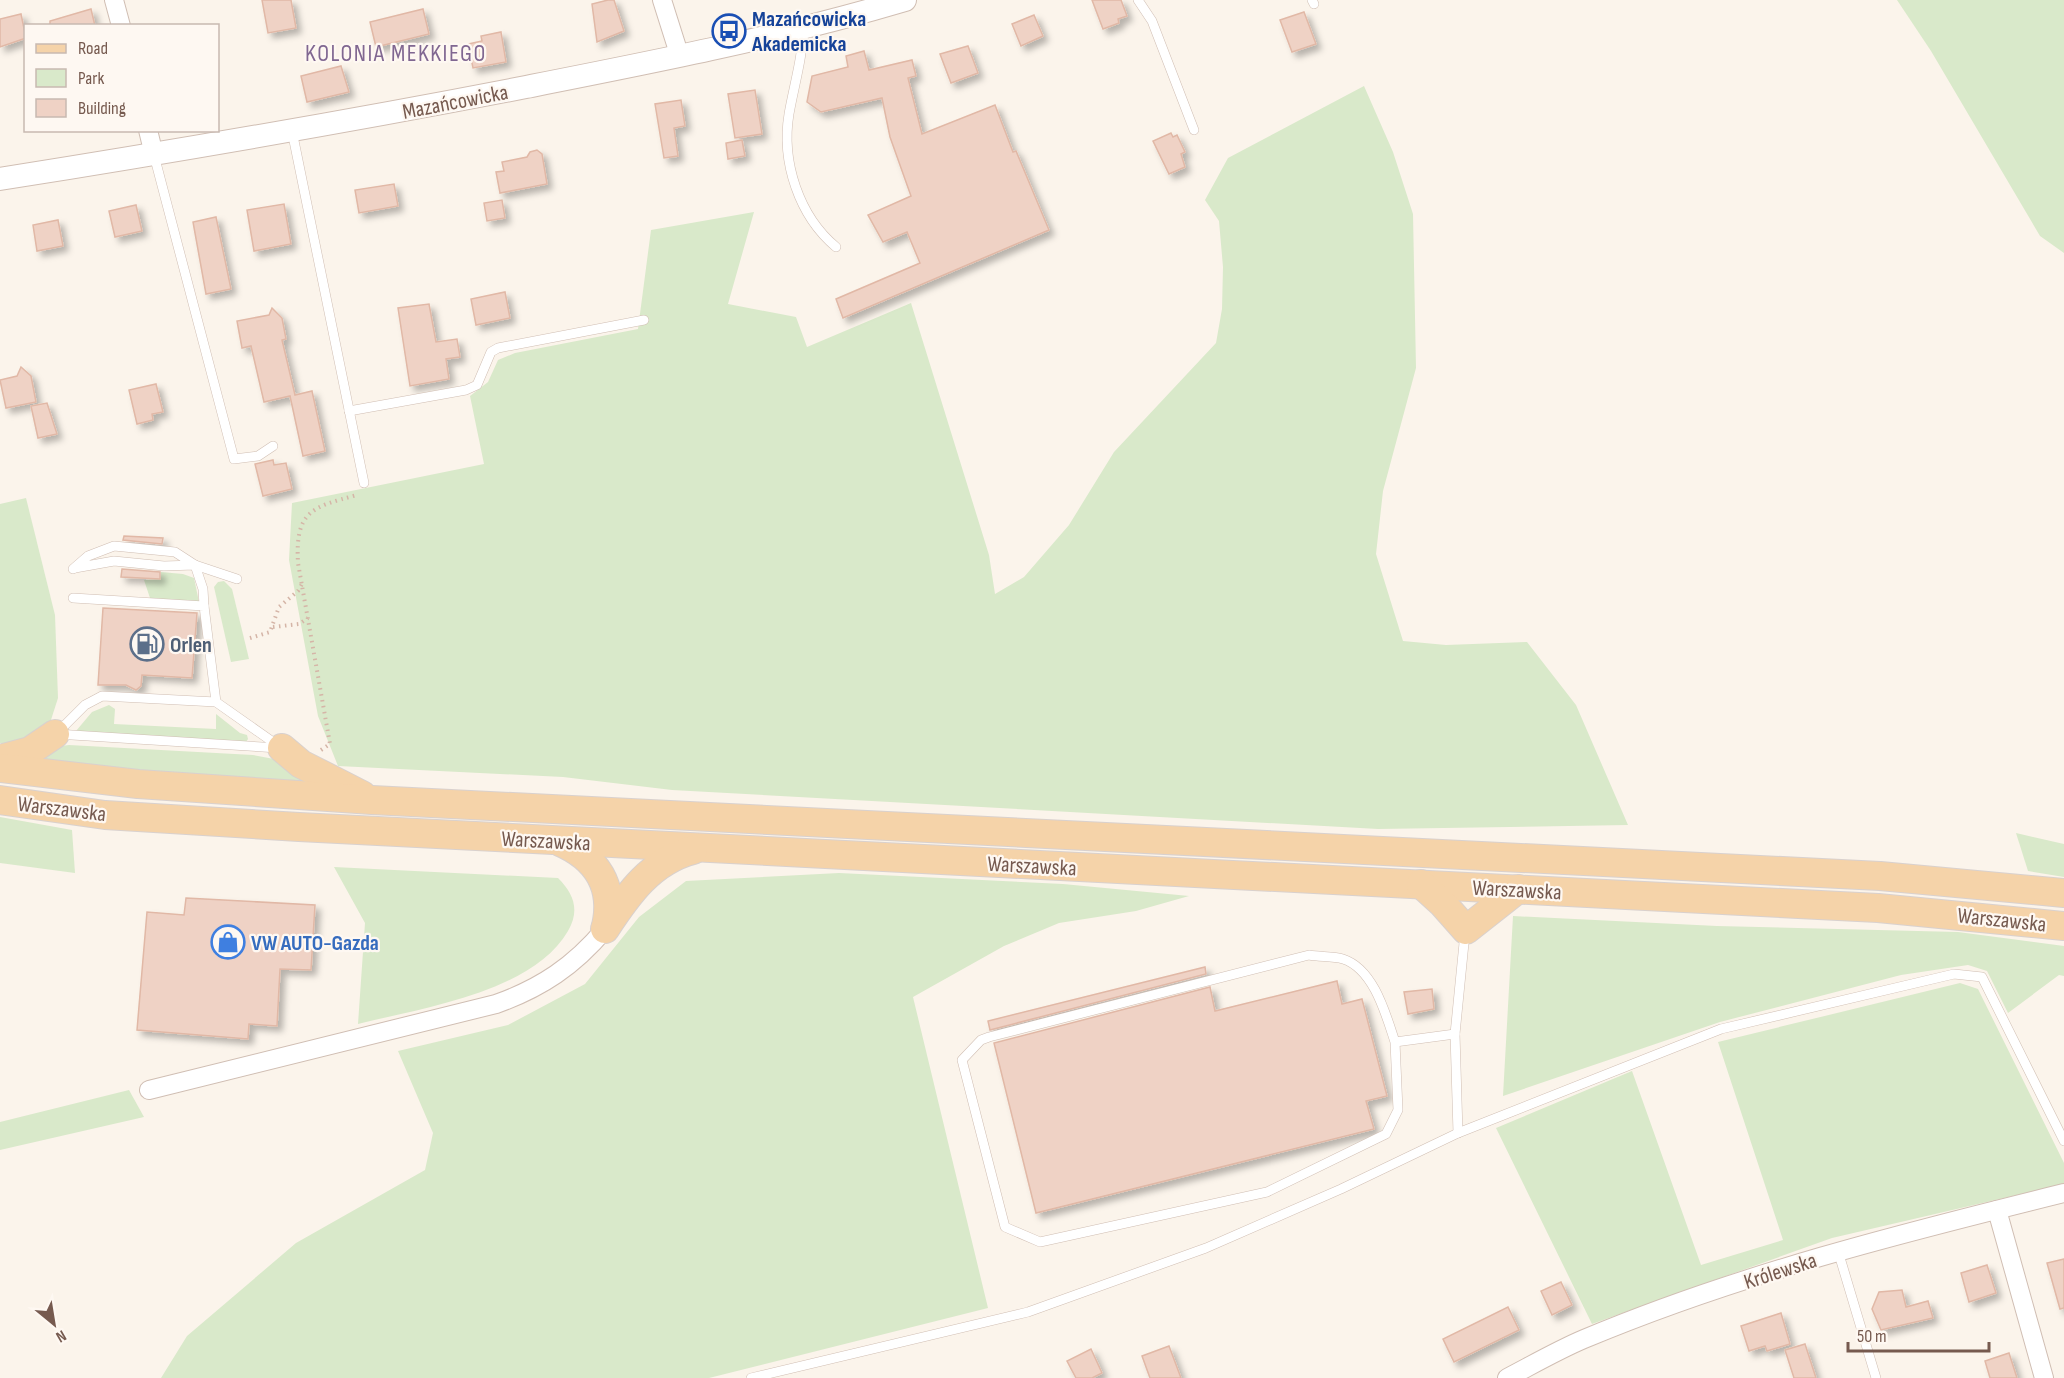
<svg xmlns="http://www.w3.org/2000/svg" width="2064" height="1378" font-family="'Sofia Sans Condensed',sans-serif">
	<defs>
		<filter id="shadow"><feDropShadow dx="5" dy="5" stdDeviation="3" flood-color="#0004"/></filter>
	</defs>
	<rect width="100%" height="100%" fill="#fbf4eb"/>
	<g fill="#d9e9ca">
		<polygon points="1897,0 2064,0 2064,253 2040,236 1931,51"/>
		<polygon points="1364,86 1393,152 1413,214 1416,368 1383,491 1376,554 1403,641 1446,645 1527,642 1576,705 1628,825 1378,829 672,790 563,777 338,766 318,716 289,560 292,503 484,464 470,396 488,382 498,360 515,353 638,329 651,230 754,212 728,304 796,317 807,347 911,303 989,555 995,594 1024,577 1069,525 1114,452 1216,343 1222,309 1223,267 1219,221 1205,200 1228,158"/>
		<polygon points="26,498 55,615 58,698 50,723 24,747 0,743 0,504"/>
		<polygon points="161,572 183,574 194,578 199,602 150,598 144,580 160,579"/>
		<polygon points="224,581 232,589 249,659 231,662 214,587 218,582"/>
		<polygon points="109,705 115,709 114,724 216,729 216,714 240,733 247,735 248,739 246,742 76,731 92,712"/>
		<polygon points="69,745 253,755 274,759 319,782 247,781 35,759 61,746"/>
		<polygon points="0,817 72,830 75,873 0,863"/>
		<polygon points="2016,833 2064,844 2064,877 2028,871"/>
		<path d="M334 867 558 878C574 894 580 910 568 931 533 992 422 1008 358 1024L365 923Z"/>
		<polygon points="839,873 1063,884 1189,896 1136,911 1059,923 1004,946 913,997 988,1308 709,1378 161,1378 187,1336 296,1243 425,1170 433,1133 398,1051 508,1025 585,984 639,917 686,881"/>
		<polygon points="1513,916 1717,926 1958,932 2064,946 2064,976 2059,975 2008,1013 1987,971 1968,965 1901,975 1720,1022 1503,1096"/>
		<polygon points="1960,983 1978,989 2064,1163 2064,1184 1832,1238 1592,1324 1496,1128 1632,1071 1701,1265 1783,1240 1718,1042"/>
		<polygon points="129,1090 144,1117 0,1150 0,1122"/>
	</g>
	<g fill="#efd2c5" stroke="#e1b8a6" stroke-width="1.5" filter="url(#shadow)">
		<polygon points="262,0 291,0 296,28 268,33"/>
		<polygon points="608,0 614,0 624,31 597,42 592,4"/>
		<polygon points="1092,0 1121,0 1127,16 1118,19 1119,23 1103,29"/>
		<polygon points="91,9 95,26 50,26 50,21"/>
		<polygon points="423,9 429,34 376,47 370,22"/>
		<polygon points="1304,12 1316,44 1292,52 1280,20"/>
		<polygon points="21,14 26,38 0,47 0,19"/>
		<polygon points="1034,15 1043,36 1021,46 1012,24"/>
		<polygon points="501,32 506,62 473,68 468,44 482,41 481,36"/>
		<polygon points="968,46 978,73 951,83 940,54"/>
		<polygon points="864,51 869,70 912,60 916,76 908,78 922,134 995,105 1013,152 1016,151 1049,230 843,318 836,299 920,263 907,232 883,242 868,215 911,196 890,137 882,98 821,112 807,102 812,76 848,67 846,56"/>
		<polygon points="341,66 349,92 307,102 301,76"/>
		<polygon points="755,90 762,134 735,138 728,94"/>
		<polygon points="681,100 685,126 674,128 678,156 664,158 655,104"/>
		<polygon points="1171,133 1173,137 1177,135 1185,152 1181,154 1185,167 1169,174 1153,141"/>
		<polygon points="742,140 745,156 728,159 726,143"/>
		<polygon points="537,150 542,154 547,184 500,193 496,172 504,171 502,162 527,157 530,152"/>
		<polygon points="394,184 398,206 359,213 355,190"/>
		<polygon points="502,200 505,218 487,221 484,203"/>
		<polygon points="284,204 291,244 254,251 247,210"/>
		<polygon points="136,205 142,231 115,237 109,211"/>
		<polygon points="216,217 231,289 206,294 193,222"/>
		<polygon points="58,220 63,246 37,251 33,225"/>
		<polygon points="505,292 510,318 476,325 471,299"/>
		<polygon points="429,304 436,342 457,339 460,357 446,359 449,379 410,386 398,308"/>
		<polygon points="272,308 282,318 286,339 282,340 295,395 312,391 325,451 303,456 290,396 264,402 251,346 242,348 237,321 269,315"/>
		<polygon points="21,367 31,376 36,402 6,408 0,380 17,376"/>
		<polygon points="156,384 163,412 152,414 153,420 137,424 129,390"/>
		<polygon points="47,403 57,434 38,438 31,406"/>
		<polygon points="273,460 274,465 286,463 292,489 263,496 255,464"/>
		<polygon points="124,536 163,538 162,544 123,540"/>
		<polygon points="122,569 160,572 160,579 121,577"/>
		<polygon points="103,608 197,613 192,678 142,675 141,686 136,690 126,685 98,685"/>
		<polygon points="186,898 315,905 311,970 280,969 277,1026 249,1024 248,1039 137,1030 147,912 184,915"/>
		<polygon points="1205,967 1206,974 990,1030 988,1021"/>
		<polygon points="1337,981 1342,1004 1362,999 1387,1096 1366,1101 1374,1129 1036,1213 994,1043 1210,987 1215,1011"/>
		<polygon points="1432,989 1434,1009 1408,1014 1404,992"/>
		<polygon points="2064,1259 2064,1308 2060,1309 2047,1263"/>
		<polygon points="1987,1265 1996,1293 1969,1302 1961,1273"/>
		<polygon points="1561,1282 1572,1305 1552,1315 1541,1291"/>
		<polygon points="1902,1290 1906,1307 1928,1301 1933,1318 1881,1330 1872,1309 1879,1292"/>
		<polygon points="1508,1307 1519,1330 1454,1362 1443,1339"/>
		<polygon points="1781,1313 1790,1344 1767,1351 1765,1346 1749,1351 1741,1326"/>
		<polygon points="1805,1344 1816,1378 1794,1378 1785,1350"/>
		<polygon points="1169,1346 1181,1378 1150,1378 1142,1356"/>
		<polygon points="1091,1349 1102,1373 1092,1378 1076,1378 1067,1361"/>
		<polygon points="2009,1353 2017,1378 1990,1378 1985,1361"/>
	</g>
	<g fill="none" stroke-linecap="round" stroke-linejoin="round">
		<g stroke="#d0beb3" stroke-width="10">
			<g id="service">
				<polyline points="1138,0 1152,21 1194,130"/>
				<polyline points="1312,0 1314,4"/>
				<path d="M803 28C803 57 794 85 789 114 781 162 799 216 836 247"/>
				<polyline points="292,131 364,483"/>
				<polyline points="154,155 234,459 258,456 273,446"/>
				<polyline points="349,411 466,390 477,385 491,352 498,348 644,320"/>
				<polyline points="75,568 114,561 164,566 195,565 203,589 204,606"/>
				<polyline points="73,569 88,556 114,546 175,552 195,565 237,579"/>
				<polyline points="73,598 204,606 216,702"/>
				<polyline points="58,732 85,705 102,696 216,702 280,747"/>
				<polyline points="56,734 279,748"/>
				<path d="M1395 1042 1398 1110 1386 1134 1267 1192 1040 1242 1005 1227 962 1060 981 1040 989 1037 1309 955C1320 957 1333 956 1343 959 1374 969 1386 1015 1395 1042L1455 1034"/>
				<polyline points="1458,1133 1455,1034 1465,933"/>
				<polyline points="1838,1251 1876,1378"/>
				<polyline points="751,1378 1028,1312 1206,1248 1341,1189 1458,1133 1721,1029 1954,974 1982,977 2064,1141"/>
			</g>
		</g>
		<g stroke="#d0beb3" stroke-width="20">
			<g id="minor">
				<polyline points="114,0 121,26"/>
				<polyline points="662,0 680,57"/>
				<polyline points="148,130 154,155"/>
				<path d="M149 1090 496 1004C541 988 574 966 605 929"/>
				<polyline points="1997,1210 2044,1378"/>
				<path d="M1507 1378C1532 1365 1558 1350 1584 1339 1739 1274 1902 1233 2064 1193"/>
			</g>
		</g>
		<g stroke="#d0beb3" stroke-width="24">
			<path id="tertiary" d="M0 179C176 151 351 121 526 87 653 62 781 37 905 0"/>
		</g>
		<g stroke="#d9d1ce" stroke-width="30">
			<g id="primary">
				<polyline points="282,748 301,764 362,795"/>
				<polyline points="0,759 30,751 55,734"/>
				<polyline points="0,768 138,784 372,800 1880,876 2064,893"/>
				<polyline points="0,800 105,815 299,827 1878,908 2064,926"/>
				<path d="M560 842C597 858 615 886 606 926"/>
				<polyline points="1421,884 1443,904 1466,930 1518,889"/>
				<path d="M605 929C628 894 651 861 693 850"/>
			</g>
		</g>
		<g stroke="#d5b5a7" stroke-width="4" stroke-dasharray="1.5 4.5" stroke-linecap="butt">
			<polyline points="273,627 299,624 308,618"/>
			<polyline points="250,638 270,632 279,607 298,591 302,584"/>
			<path d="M321 750 330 744 298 563C295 511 312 507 357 495"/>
		</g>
		<use href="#service" stroke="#fff" stroke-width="9"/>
		<use href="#minor" stroke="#fff" stroke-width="18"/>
		<use href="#tertiary" stroke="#fff" stroke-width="22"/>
		<use href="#primary" stroke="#f5d3a9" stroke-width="28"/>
	</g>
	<defs>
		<g id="bus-ring" transform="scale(1.725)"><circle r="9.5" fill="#fef8f2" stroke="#1a4fb4" stroke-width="1.5"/><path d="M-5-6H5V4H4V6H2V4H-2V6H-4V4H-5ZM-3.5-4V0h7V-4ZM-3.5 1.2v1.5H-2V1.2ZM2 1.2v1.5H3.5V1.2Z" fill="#1a4fb4"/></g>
		<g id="fuel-ring" transform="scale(1.725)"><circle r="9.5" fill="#fef8f2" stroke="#5c6f8a" stroke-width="1.5"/><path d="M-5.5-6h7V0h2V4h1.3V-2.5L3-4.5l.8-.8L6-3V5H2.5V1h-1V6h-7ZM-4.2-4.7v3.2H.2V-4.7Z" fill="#5c6f8a"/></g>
		<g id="shop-ring" transform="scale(1.725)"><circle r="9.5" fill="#fef8f2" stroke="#3f7fe0" stroke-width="1.5"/><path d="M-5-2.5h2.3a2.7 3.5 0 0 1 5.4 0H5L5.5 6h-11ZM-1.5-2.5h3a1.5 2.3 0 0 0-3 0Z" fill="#3f7fe0"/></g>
	</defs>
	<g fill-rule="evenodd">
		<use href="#bus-ring" x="729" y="31"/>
		<use href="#fuel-ring" x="147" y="644"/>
		<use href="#shop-ring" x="228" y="942"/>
	</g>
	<g text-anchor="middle" stroke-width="4.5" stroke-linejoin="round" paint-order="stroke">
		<g font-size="22" font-weight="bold" fill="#164399" stroke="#fef8f2" text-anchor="start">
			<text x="752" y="26">Mazańcowicka<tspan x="752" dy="25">Akademicka</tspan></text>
		</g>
		<g font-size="22" fill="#765a4f" stroke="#fef8f2">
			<text transform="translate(455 101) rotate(-11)" y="8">Mazańcowicka</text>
			<text transform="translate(62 808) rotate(7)" y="8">Warszawska</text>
			<text transform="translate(546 840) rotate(3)" y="8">Warszawska</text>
			<text transform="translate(1032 865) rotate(3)" y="8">Warszawska</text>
			<text transform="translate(1517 889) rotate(3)" y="8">Warszawska</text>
			<text transform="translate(2002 919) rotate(6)" y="8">Warszawska</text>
			<text transform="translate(1780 1270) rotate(-18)" y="8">Królewska</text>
		</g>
		<g font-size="22" font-weight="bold" fill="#4e5e75" stroke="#fef8f2" text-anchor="start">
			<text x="170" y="652">Orlen</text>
		</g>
		<g font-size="22" font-weight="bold" fill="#366cbe" stroke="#fef8f2" text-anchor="start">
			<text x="251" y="950">VW AUTO-Gazda</text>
		</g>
		<g font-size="24" letter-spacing="1.5" fill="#806791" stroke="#fef8f2">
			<text x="396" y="61">KOLONIA MEKKIEGO</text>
		</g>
	</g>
	<rect x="24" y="24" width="195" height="108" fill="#fef8f2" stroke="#c8b9b1" stroke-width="1.5"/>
	<rect x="36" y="44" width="30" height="9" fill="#f5d3a9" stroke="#c8b9b1" stroke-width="1.5"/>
	<text x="78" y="54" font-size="18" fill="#765a4f">Road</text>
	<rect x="36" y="69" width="30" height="18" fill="#d9e9ca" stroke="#c8b9b1" stroke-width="1.5"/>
	<text x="78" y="84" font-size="18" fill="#765a4f">Park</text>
	<rect x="36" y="99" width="30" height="18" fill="#efd2c5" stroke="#c8b9b1" stroke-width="1.5"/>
	<text x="78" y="114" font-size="18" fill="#765a4f">Building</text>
	<g transform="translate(54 1324) rotate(150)" stroke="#fef8f2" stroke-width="4.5" paint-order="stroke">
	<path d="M0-4.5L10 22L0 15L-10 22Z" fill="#765a4f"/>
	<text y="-9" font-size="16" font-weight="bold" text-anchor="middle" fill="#765a4f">N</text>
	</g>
	<path d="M1848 1342v9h141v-9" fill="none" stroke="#765a4f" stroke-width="3"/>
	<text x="1857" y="1342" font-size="18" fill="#765a4f" stroke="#fef8f2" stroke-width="4.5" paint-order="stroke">50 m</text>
</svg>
